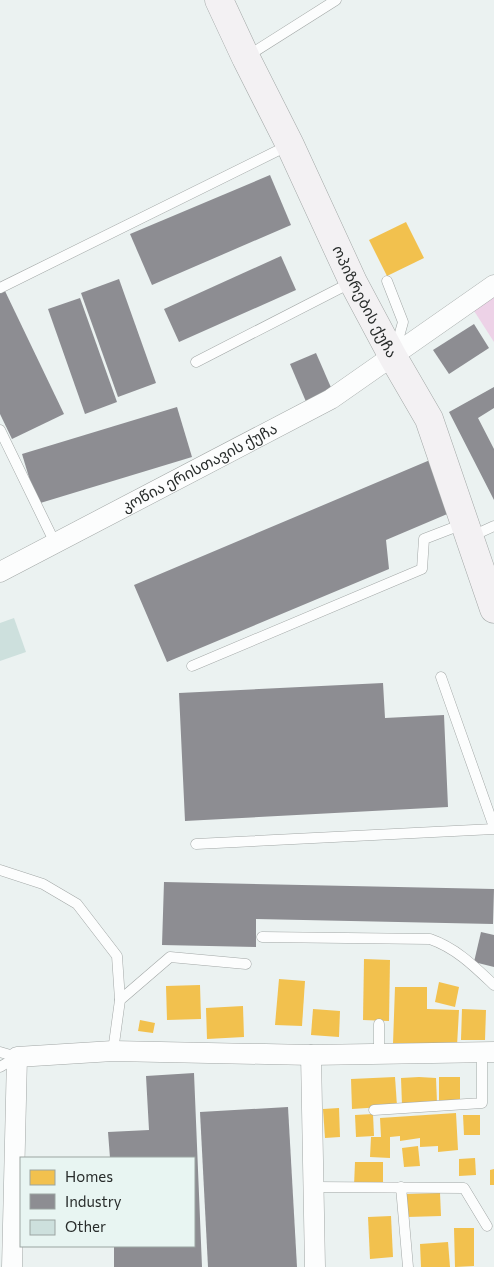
<svg xmlns="http://www.w3.org/2000/svg" width="494" height="1267" font-family="Commissioner,'Noto Sans Georgian',sans-serif">
	<rect width="100%" height="100%" fill="#ebf2f1"/>
	<polygon fill="#edd2e7" points="494,285 494,342 469,303"/>
	<g fill="#f2c14e">
		<polygon points="406,222 424,258 387,276 369,240"/>
		<polygon points="364,959 390,960 389,1021 363,1020"/>
		<polygon points="279,979 305,981 302,1026 275,1025"/>
		<polygon points="439,982 459,987 455,1007 435,1002"/>
		<polygon points="200,985 201,1019 167,1020 166,986"/>
		<polygon points="395,987 427,987 427,1009 459,1010 457,1046 393,1044"/>
		<polygon points="243,1006 244,1037 207,1039 206,1008"/>
		<polygon points="313,1009 340,1011 339,1037 311,1035"/>
		<polygon points="462,1009 486,1010 485,1040 461,1040"/>
		<polygon points="140,1020 155,1023 153,1033 138,1031"/>
		<polygon points="395,1077 397,1106 352,1109 351,1079"/>
		<polygon points="419,1077 436,1078 437,1103 402,1105 401,1078"/>
		<rect x="439" y="1077" width="21" height="26"/>
		<polygon points="339,1108 340,1137 325,1138 323,1109"/>
		<polygon points="456,1113 458,1150 438,1152 438,1146 420,1147 420,1138 400,1141 400,1136 390,1137 390,1158 370,1157 371,1137 381,1137 380,1118"/>
		<polygon points="373,1114 374,1136 356,1137 355,1115"/>
		<polygon points="463,1115 480,1115 480,1135 464,1135"/>
		<polygon points="418,1146 420,1166 404,1167 402,1148"/>
		<polygon points="475,1158 476,1175 459,1176 459,1159"/>
		<polygon points="355,1162 383,1162 383,1187 354,1186"/>
		<polygon points="494,1169 494,1185 490,1185 490,1170"/>
		<polygon points="440,1193 441,1216 407,1217 407,1194"/>
		<polygon points="391,1216 393,1257 370,1259 368,1217"/>
		<polygon points="454,1228 474,1228 474,1266 455,1267"/>
		<polygon points="448,1242 450,1267 421,1267 420,1244"/>
	</g>
	<g fill="#8d8d92">
		<polygon points="270,175 291,225 152,285 130,234"/>
		<polygon points="281,256 296,290 179,342 164,309"/>
		<polygon points="119,279 156,383 118,397 81,293"/>
		<polygon points="5,291 64,414 12,439 0,414 0,293"/>
		<polygon points="80,298 117,402 85,414 48,309"/>
		<polygon points="474,324 489,348 449,374 433,350"/>
		<polygon points="316,353 333,392 307,404 290,364"/>
		<polygon points="494,387 494,408 478,418 494,449 494,500 449,412"/>
		<polygon points="177,407 192,457 37,504 22,454"/>
		<polygon points="430,460 452,512 386,540 389,569 167,662 134,585"/>
		<polygon points="383,683 385,718 444,715 448,807 185,821 179,693"/>
		<polygon points="164,882 494,889 493,924 256,919 256,947 162,945"/>
		<polygon points="481,932 494,935 494,967 474,962"/>
		<polygon points="194,1073 202,1267 114,1267 114,1246 194,1246 194,1158 110,1158 108,1132 149,1130 146,1076"/>
		<polygon points="288,1107 297,1267 208,1267 200,1112"/>
	</g>
	<polygon fill="#cde0dd" points="14,618 26,652 0,661 0,623"/>
	<g fill="none" stroke-linecap="round" stroke-linejoin="round">
		<g stroke="#a2a7a6" stroke-width="11">
			<g id="lane">
				<polyline points="246,57 336,0"/>
				<polyline points="387,281 403,322 395,351"/>
				<polyline points="0,288 289,145"/>
				<polyline points="196,362 352,282"/>
				<polyline points="0,430 55,543"/>
				<polyline points="470,537 494,526"/>
				<polyline points="192,666 422,569 424,539 463,524"/>
				<polyline points="441,677 494,827"/>
				<polyline points="196,844 494,829"/>
				<polyline points="0,870 43,884 77,904 117,956 120,1000"/>
				<path d="M262 937 430 939C456 948 474 966 494 985"/>
				<polyline points="113,1051 120,1000 170,957 246,964"/>
				<polyline points="0,1052 17,1057"/>
				<polyline points="379,1054 379,1024"/>
				<polyline points="0,1067 17,1057"/>
				<polyline points="374,1110 482,1103 482,1052"/>
				<polyline points="313,1187 464,1188 487,1226"/>
				<polyline points="401,1187 408,1267"/>
			</g>
		</g>
		<g stroke="#a2a7a6" stroke-width="21">
			<g id="street">
				<path id="s1" d="M0 572 331 399 494 285"/>
				<polyline points="311,1055 315,1267"/>
				<polyline points="12,1267 17,1057 113,1051 311,1055 494,1052"/>
			</g>
		</g>
		<g stroke="#a2a7a6" stroke-width="29">
			<g id="secondary">
				<path id="s2" d="M219 0 246 58 290 145 353 282 393 357 429 419 494 609"/>
			</g>
		</g>
		<use href="#lane" stroke="#fcfdfd" stroke-width="10"/>
		<use href="#street" stroke="#fcfdfd" stroke-width="20"/>
		<use href="#secondary" stroke="#f3f1f3" stroke-width="28"/>
	</g>
	<g text-anchor="middle" stroke-width="5" stroke-linejoin="round" paint-order="stroke">
		<g font-size="15" fill="#282c2b" stroke="#e8f5f2">
			<text dy="5" stroke="none"><textPath href="#s2" startOffset="335">ოპიზრების ქუჩა</textPath></text>
			<text dy="5" stroke="none"><textPath href="#s1" startOffset="225">კოწია ერისთავის ქუჩა</textPath></text>
		</g>
	</g>
	<rect x="20" y="1157" width="175" height="90" fill="#e8f5f2" stroke="#9ba5a2"/>
	<rect x="30" y="1170" width="25" height="15" fill="#f2c14e" stroke="#9ba5a2"/>
	<text x="65" y="1182" font-size="15" fill="#282c2b">Homes</text>
	<rect x="30" y="1194" width="25" height="15" fill="#8d8d92" stroke="#9ba5a2"/>
	<text x="65" y="1207" font-size="15" fill="#282c2b">Industry</text>
	<rect x="30" y="1220" width="25" height="15" fill="#cde0dd" stroke="#9ba5a2"/>
	<text x="65" y="1232" font-size="15" fill="#282c2b">Other</text>
</svg>
